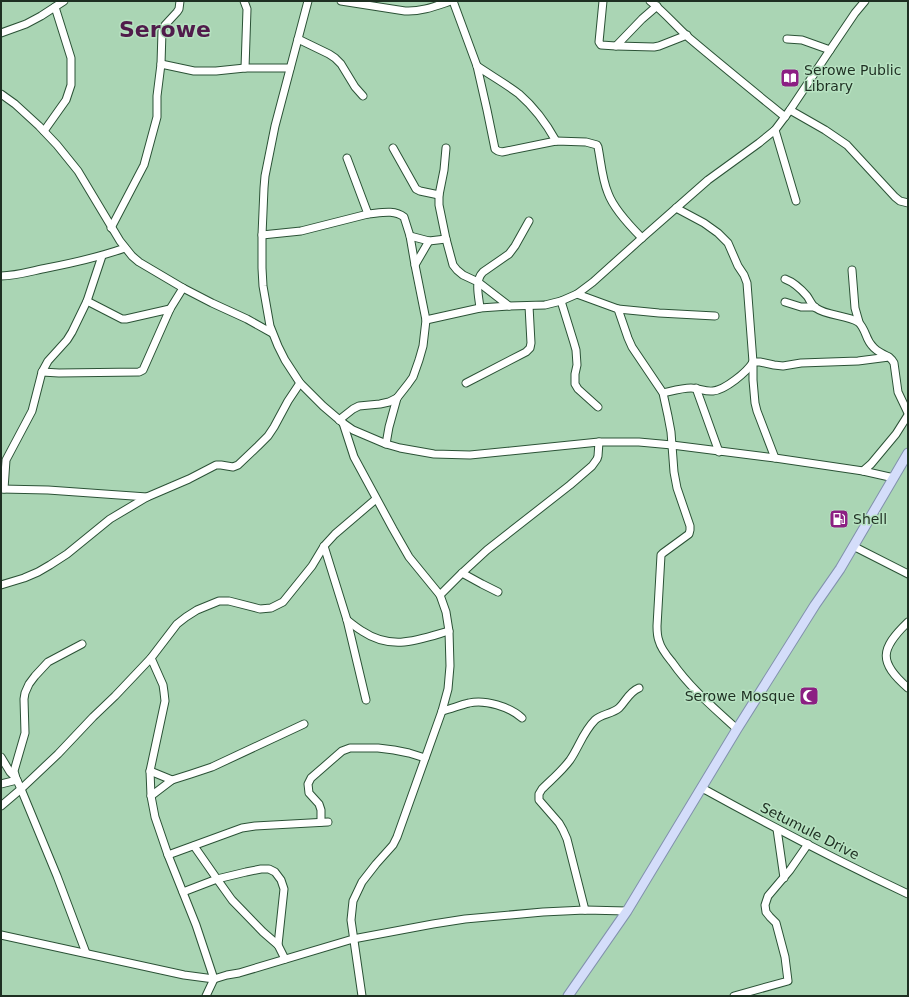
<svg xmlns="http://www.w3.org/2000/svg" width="909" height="997" font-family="'DejaVu Sans',sans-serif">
	<rect width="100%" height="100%" fill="#aad5b4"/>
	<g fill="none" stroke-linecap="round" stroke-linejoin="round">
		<g stroke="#2b5236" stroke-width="9">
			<g id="minor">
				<polyline points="244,1 247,9 245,68"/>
				<polyline points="308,1 275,126 265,176 264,188 262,235 262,268 263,286 270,326 278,346 285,360 300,383 323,406 343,423 353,430 386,444 400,448 434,454 470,455 599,442 639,442 672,445 775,458 863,471 894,478"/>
				<path d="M341 1 405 11C421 12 436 6 451 1"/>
				<path d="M453 1 477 66 487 110 495 149 498 151 502 152 556 141 586 142 597 145 598 147C601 162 602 179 608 193 613 207 631 227 642 238"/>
				<polyline points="603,1 599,42 601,45 616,46 642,19 657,6"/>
				<path d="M650 1C664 12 675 25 688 37 720 64 752 90 785 117"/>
				<polyline points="1,33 26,24 41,16 64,1"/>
				<polyline points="298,39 329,54 335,58 341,64 355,87 363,96"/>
				<polyline points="787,39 802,40 830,50"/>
				<polyline points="616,46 654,47 659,46 687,35"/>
				<polyline points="161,64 194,71 216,71 245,68 290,68"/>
				<path d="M477 66C490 75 506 84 519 94 534 107 546 123 556 141"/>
				<polyline points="1,94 15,104 39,126 57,145 78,171 120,241 132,256 139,262 183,288 212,303 247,319 272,333"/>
				<polyline points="790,110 825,130 847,145 895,197 900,201 908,203"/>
				<polyline points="775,130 796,201"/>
				<polyline points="44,131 66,100 71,85 71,58 55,7"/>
				<polyline points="393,148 416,189 420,191 439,195"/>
				<polyline points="446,148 444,170 439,195 439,205 446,239 453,265 457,270 463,275 478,282 509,306"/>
				<path d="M347 158 368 214C380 213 394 209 404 217L410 236 415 265"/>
				<polyline points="676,208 704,223 718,233 728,243 738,266 744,275 747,283 753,362 753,380 755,403 757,411 775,458"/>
				<polyline points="111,228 144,165 157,117 157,96 161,64 162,31 165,25 177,12 179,9 180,1"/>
				<polyline points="262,235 301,231 368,214"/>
				<polyline points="410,236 429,241 446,239"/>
				<polyline points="852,270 855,308 859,322"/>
				<path d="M1 276C16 276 32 271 47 268 73 263 99 257 125 248"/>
				<path d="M785 279C793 282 801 289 807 296 810 300 812 306 816 308 827 316 847 315 858 322 862 325 864 330 866 335 870 346 876 351 887 356"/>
				<path d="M577 294 618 309 628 338 632 347 663 393 668 416 671 432 674 472 677 488 690 526V530L689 534 663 553 661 555 657 626C657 631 657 636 659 641 661 649 667 656 672 662 690 688 714 708 737 729"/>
				<polyline points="87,301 122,319 126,319 170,309"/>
				<polyline points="561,301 574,343 576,350 577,365 575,374 575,384 578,389 598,407"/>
				<polyline points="785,302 801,307 815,307"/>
				<path d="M480 308C479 297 474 281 483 272L509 254 515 246 529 221"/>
				<polyline points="618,309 659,313 715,316"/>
				<polyline points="426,320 480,308 509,306 545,305 561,301 577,294 593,282 642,238 708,180 759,143 775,130 790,110 830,50 855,13 865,1"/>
				<polyline points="753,362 760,362 774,365 783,366 801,363 858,361 889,357 892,360 894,363 898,392 908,413"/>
				<polyline points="42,372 59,373 139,372 143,370 170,309 183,288"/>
				<polyline points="466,383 526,352 530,348 531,343 529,306"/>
				<polyline points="696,388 719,452"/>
				<path d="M663 393C672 391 682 388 691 388 699 388 705 392 713 391 725 390 747 372 753 362"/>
				<polyline points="339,420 353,409 359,406 380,404 389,402 397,398"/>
				<polyline points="343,423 354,457 393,529 409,557 440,595 446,612 449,631 450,666 448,689 442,711 397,837 393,845 376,864 362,882 353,901 351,920 362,996"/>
				<polyline points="386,444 389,427 397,398 408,384 413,377 419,360 423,346 426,320 415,265 429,241"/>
				<polyline points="863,471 871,464 896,434 908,415"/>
				<polyline points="1,489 48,490 147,497"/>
				<polyline points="4,489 6,460 32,411 42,372 48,361 67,340 72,332 87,301 102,256"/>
				<polyline points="324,546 347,620 366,700"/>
				<polyline points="853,546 908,574"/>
				<polyline points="462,573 482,584 498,592"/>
				<polyline points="1,585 24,578 38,572 50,565 67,554 110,519 147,497 189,479 216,465 221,465 233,467 238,465 258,446 268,436 274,427 288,401 300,383"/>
				<polyline points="440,595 462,573 487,550 570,485 592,466 597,459 598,456 599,442"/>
				<path d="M347 620C352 624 357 628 362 631 392 651 418 640 449 631"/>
				<path d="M908 622C880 649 878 662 908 688"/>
				<polyline points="82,644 48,662 35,676 29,684 25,693 24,699 25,733 14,771 16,778 21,789 57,876 86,953"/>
				<polyline points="151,658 163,685 164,692 165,701 150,771 151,796 155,817 168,855 196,925 214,979 206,996"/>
				<path d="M442 711C451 709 460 705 469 703 485 699 510 707 522 718"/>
				<polyline points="1,757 10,772 15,777"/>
				<polyline points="150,771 172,780"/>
				<polyline points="1,784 17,780"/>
				<path d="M702 788C769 825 838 861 908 894"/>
				<polyline points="151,796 172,780 191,774 212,767 304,724"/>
				<polyline points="1,806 21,789 58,754 93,717 115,696 151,658 177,624 186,617 197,610 219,601 229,601 260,609 271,608 283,602 312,566 324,546 335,534 376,499"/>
				<polyline points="321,822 321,810 319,804 309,793 308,784 311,778 342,751 350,748 378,748 394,750 409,753 425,758"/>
				<polyline points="777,829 784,878"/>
				<polyline points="194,846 217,879 232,900 263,932 278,945 285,959"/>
				<polyline points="168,855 242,828 255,826 328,822"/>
				<polyline points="183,892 217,879 246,872 261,869 269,869 275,872 281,880 284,889 278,945"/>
				<path d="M585 910 567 839 563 830 559 823 539 800V794L542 789C551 780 562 771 570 760 579 747 583 732 595 720 601 714 612 714 619 708 626 701 629 692 639 688"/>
				<polyline points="1,935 184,975 214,979 227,975 239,973 353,939 433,924 465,919 543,912 585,910 627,911"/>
				<polyline points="734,996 788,981 785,957 776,923 770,917 766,912 765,905 768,896 790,870 808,844"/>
			</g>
		</g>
		<g stroke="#8191ac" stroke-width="11">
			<polyline id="major" points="568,996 627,911 737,729 815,605 840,569 908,453"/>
		</g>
		<use href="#minor" stroke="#fff" stroke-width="7"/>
		<use href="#major" stroke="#d4ddfa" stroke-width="9"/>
	</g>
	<defs>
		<g id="library-square" transform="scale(1)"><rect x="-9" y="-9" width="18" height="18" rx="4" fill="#8c1f83" stroke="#b7e2c1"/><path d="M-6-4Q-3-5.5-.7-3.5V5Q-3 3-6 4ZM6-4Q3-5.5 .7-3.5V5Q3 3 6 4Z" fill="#fff"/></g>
		<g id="fuel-square" transform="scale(1)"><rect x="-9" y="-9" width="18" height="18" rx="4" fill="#8c1f83" stroke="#b7e2c1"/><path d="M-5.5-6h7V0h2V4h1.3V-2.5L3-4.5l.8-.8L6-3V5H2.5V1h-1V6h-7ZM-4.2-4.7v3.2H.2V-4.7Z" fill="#fff"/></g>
		<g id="mosque-square" transform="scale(1)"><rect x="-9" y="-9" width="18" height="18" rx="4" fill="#8c1f83" stroke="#b7e2c1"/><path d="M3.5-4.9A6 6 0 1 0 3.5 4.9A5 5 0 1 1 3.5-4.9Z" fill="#fff"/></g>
	</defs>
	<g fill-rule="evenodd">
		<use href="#library-square" x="790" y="78"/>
		<use href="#fuel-square" x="839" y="519"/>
		<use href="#mosque-square" x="809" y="696"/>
	</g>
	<g text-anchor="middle" stroke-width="3" stroke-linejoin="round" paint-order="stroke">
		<g font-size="14" fill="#1e2f22" stroke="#b7e2c1" text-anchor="start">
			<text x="804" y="75">Serowe Public<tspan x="804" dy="16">Library</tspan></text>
			<text x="853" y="524">Shell</text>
			<text x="795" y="701" text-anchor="end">Serowe Mosque</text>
		</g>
		<g font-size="14" fill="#1e2f22" stroke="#b7e2c1">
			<text transform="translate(810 831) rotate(27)" y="5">Setumule Drive</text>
		</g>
		<g font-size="22" font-weight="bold" fill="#501c4b" stroke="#b7e2c1">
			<text x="165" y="37">Serowe</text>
		</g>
	</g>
	<rect width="909" height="997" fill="none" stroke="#1e2f22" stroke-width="4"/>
</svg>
